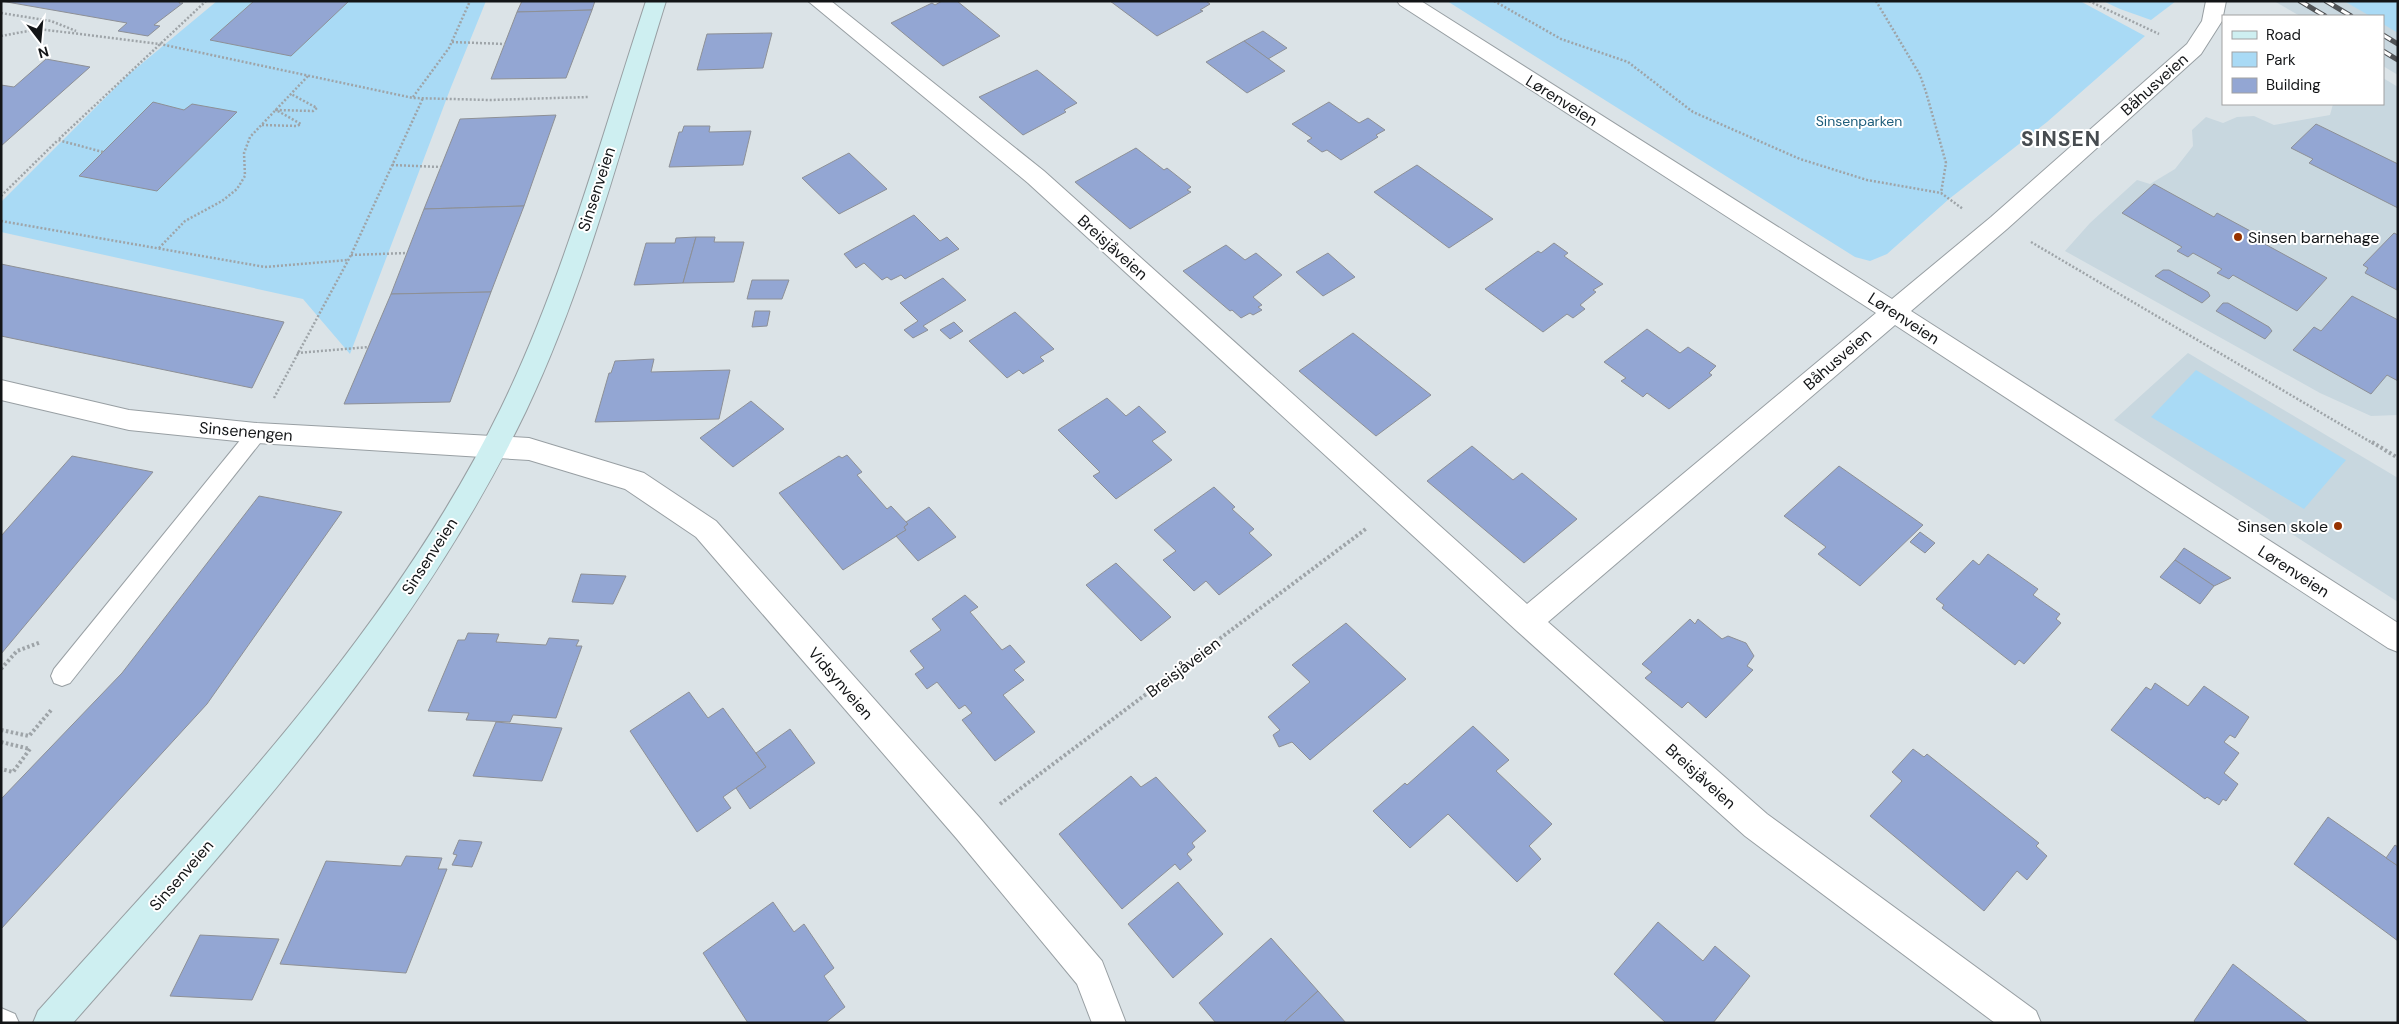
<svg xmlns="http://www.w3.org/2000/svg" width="2399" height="1024" font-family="'DM Sans',sans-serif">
	<rect width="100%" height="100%" fill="#dbe3e7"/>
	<g fill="#c8d7df">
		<polygon points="2274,1 2398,1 2398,75 2383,66 2383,16 2300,16"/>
		<polygon points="2383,78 2398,87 2398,415 2371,416 2320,393 2065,251 2090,223 2137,180 2150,184 2175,169 2193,146 2192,130 2206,117 2223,123 2237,117 2254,116 2274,125 2330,115 2333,104 2383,104"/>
		<polygon points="2188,353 2398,478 2398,602 2114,420"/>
	</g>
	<g fill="#a9daf5">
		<polygon points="217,1 486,1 451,87 350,354 303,299 1,232 1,202 128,75"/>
		<polygon points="1447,1 2080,1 2145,36 2047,122 1949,199 1887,254 1870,261 1855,257"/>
		<polygon points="2103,1 2176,1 2151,20 2120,9"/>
		<polygon points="2344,1 2398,1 2398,33 2383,24 2383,16 2370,16"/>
		<polygon points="2196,370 2346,460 2304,509 2151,417"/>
	</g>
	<g fill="#93a6d3" stroke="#8d9096">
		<polygon points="1,1 180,1 179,3 183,3 154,25 160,26 148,36 118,31 127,23"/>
		<polygon points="254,1 349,1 291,56 210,40"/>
		<polygon points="522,1 595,1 592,10 517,12"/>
		<polygon points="942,1 957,1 1000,36 943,66 891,23 932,3 935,5"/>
		<polygon points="1110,1 1206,1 1210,4 1200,10 1203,11 1157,36"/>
		<polygon points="592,10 566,78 491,79 517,12"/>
		<polygon points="1263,31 1287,48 1268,59 1244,41"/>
		<polygon points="772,33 763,68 697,70 707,34"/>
		<polygon points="1244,41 1285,71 1247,93 1206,62"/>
		<polygon points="46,59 90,67 1,146 1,85 14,87"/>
		<polygon points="1037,70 1077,103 1064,110 1066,112 1023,135 979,97"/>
		<polygon points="153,102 184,110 192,104 237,112 157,191 79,176"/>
		<polygon points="1329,102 1359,123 1368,118 1385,130 1376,135 1378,137 1341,160 1327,150 1322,152 1307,141 1312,138 1292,124"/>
		<polygon points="556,115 524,206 424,209 460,119"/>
		<polygon points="2316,124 2398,164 2398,208 2309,163 2313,159 2291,148"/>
		<polygon points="684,126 710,126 709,132 751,131 743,165 669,167 679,132 682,132"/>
		<polygon points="1136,148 1164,170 1167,168 1191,187 1187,190 1191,192 1130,229 1075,182"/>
		<polygon points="849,153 887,189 839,214 802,178"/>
		<polygon points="1417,165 1493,219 1449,248 1374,192"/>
		<polygon points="2154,184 2214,217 2217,213 2267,240 2263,243 2327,278 2297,311 2233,275 2229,279 2217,273 2222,269 2193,253 2188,257 2177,251 2182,247 2122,213"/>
		<polygon points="524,206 491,292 391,294 424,209"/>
		<polygon points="914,215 940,241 947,237 959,249 905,279 901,275 891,280 887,277 882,280 864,263 856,268 844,254"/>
		<polygon points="2394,233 2398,235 2397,290 2365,273 2368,268 2363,265"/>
		<polygon points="696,237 683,283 634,285 646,243 675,243 676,238"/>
		<polygon points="696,237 715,237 714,242 744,242 734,282 683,283"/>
		<polygon points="1554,243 1568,253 1564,256 1603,284 1593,290 1596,292 1580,305 1585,309 1573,318 1567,314 1543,332 1485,289 1538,251 1541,253"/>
		<polygon points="1226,245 1245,260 1256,253 1282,275 1253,297 1262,305 1258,307 1262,310 1253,315 1250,313 1241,318 1232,310 1230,311 1183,271"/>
		<polygon points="1328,253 1355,277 1323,296 1296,272"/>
		<polygon points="1,264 284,322 252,388 1,336"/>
		<polygon points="2163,270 2169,270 2208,292 2210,296 2202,303 2155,276"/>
		<polygon points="943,278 966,300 923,326 928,330 913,338 904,330 918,321 900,303"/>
		<polygon points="752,280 789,280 782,299 747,299"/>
		<polygon points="491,292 450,402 344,404 391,294"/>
		<polygon points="2352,296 2398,320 2398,381 2387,375 2371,394 2293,350 2314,327 2321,331"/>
		<polygon points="2223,303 2228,303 2269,327 2272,331 2265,339 2216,311"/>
		<polygon points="755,311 770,311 767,326 752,327"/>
		<polygon points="1015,312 1054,349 1040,357 1044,361 1023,374 1019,370 1007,378 969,341"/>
		<polygon points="954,322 963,331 950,339 940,330"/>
		<polygon points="1647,329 1680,353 1688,347 1716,366 1709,373 1712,375 1669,409 1647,393 1643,397 1621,381 1626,378 1604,362"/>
		<polygon points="1353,333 1431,395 1376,436 1299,371"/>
		<polygon points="654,359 651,372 730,370 719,419 595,422 609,373 611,373 615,361"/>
		<polygon points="1107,398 1126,416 1139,406 1166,432 1152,441 1172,460 1116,499 1093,476 1100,472 1058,430"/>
		<polygon points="751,401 784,429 733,467 700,438"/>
		<polygon points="1472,446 1513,480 1522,473 1577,519 1524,563 1427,481"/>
		<polygon points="847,455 862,472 857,475 887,509 891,506 908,524 904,527 906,530 843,570 779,493 839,456 842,458"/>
		<polygon points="72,456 153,472 1,654 1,536"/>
		<polygon points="1839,466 1923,525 1860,586 1818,554 1826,547 1784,516"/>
		<polygon points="1214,487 1235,507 1232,509 1254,529 1249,533 1272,555 1219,595 1206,581 1194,591 1163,560 1176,551 1154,530"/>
		<polygon points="259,496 342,512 207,704 1,929 1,799 122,673"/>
		<polygon points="929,507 956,537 918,561 896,536 906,530 904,527 908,524 906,522"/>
		<polygon points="1920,532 1935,543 1925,553 1910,542"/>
		<polygon points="2184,548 2231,578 2214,586 2175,560"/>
		<polygon points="1988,554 2038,589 2033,595 2060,614 2056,619 2061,623 2024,664 2019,660 2015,665 1942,608 1944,605 1936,599 1973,560 1979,565"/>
		<polygon points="2175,560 2214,586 2200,604 2160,577"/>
		<polygon points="1116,563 1171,617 1141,641 1086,585"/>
		<polygon points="581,574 626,576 613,604 572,602"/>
		<polygon points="965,595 978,607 970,612 1002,650 1010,645 1025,662 1014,670 1024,680 1003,695 1035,732 995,761 962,720 972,713 965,705 959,709 937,682 927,689 915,674 924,668 910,651 941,630 932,619"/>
		<polygon points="1690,619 1695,624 1698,619 1722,639 1728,636 1746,643 1754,656 1747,666 1753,670 1706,718 1688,702 1682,708 1645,678 1652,672 1642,664"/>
		<polygon points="1346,623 1406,679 1310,760 1292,742 1279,747 1273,735 1280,730 1268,717 1310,682 1292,665"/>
		<polygon points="468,633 499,634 496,642 546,645 549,638 579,640 576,646 582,646 556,718 513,715 510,722 466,720 469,713 428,711 458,640 465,640"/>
		<polygon points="2155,683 2188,706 2204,686 2249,717 2235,738 2230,735 2224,742 2239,753 2224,773 2238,784 2226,801 2223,799 2219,805 2207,797 2205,799 2111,730 2146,687 2151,690"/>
		<polygon points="689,692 708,718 723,708 766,767 723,797 731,808 697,832 630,731"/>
		<polygon points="496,722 562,728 542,781 473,776"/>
		<polygon points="1473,726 1509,760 1496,771 1552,824 1529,846 1541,859 1517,882 1448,814 1410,848 1373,811 1405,783 1407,785"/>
		<polygon points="790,729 815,763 750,809 736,788 766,767 756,753"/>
		<polygon points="1913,749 1924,757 1927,754 2039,843 2036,846 2047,856 2027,880 2017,871 1984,911 1870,816 1902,781 1892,772"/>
		<polygon points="1131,776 1141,787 1156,777 1206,831 1192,843 1195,847 1187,854 1192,860 1180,870 1175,864 1122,909 1059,834"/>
		<polygon points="2328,817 2398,866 2398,941 2294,864"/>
		<polygon points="459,840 482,842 472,867 452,865 457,855 453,854"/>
		<polygon points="2395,845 2398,847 2398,866 2386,858"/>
		<polygon points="406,856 442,858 438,869 447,869 406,973 280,964 326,861 401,866"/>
		<polygon points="1178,882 1223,934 1173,978 1128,924"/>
		<polygon points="773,902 794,932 804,924 834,968 824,976 845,1007 825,1023 748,1023 703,953"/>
		<polygon points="1658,922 1703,961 1715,946 1750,976 1713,1023 1666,1023 1614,974"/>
		<polygon points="200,935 279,939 252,1000 170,996"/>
		<polygon points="1271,938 1318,991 1283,1023 1216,1023 1199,1003"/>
		<polygon points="2233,964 2309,1023 2196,1023 2194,1021"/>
		<polygon points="1318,991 1346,1023 1283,1023"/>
	</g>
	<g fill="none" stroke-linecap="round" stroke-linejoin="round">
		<g stroke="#989fa3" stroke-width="2">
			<g id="lane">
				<polygon points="257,425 264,428 267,433 264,438 70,683 62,686 54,683 51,676 54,669 250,428"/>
				<polygon points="1,1008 15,1014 19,1023 1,1023"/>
			</g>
		</g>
		<g stroke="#989fa3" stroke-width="2">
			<g id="street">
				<polygon points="808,1 831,1 1044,171 1527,604 1876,313 1400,5 1397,1 1421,1 1892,299 1991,217 2187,44 2202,21 2206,1 2226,1 2222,21 2201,54 2007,229 1911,311 2398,623 2398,652 2388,648 1895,325 1548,622 1767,814 2036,1011 2041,1023 1995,1023 1745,836 1517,631 1028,183"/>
				<polygon points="1,380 129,410 257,423 529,438 644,473 716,521 979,817 1102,961 1126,1023 1092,1023 1077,984 957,839 696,537 625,489 529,460 257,443 129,430 1,400"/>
			</g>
		</g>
		<g stroke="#989fa3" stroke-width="2">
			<path id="secondary" d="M646 1H666C623 139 588 280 526 411 415 642 241 832 73 1023H33L38 1011C206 823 389 637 501 408 564 278 601 138 646 1Z"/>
		</g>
		<g stroke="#9ea4a8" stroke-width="2.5" stroke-dasharray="2 2" stroke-linecap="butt">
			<polyline points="1494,1 1561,39 1628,62 1693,112 1800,159 1867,180 1941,193 1963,209"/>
			<polyline points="1876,1 1920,75 1926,92 1946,163 1941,193"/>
			<polyline points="2089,1 2159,34"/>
			<polyline points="1,13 51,21 76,31"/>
			<polyline points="1,36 39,29 160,44 413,98 490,100 588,97"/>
			<polyline points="452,42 505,44"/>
			<polyline points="413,97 449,48 470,1"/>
			<polyline points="262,125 297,126 301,124 276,110 313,111 317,108 291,94"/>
			<polyline points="103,152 58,140 206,1"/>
			<polyline points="392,165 441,167"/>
			<polyline points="1,196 58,140"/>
			<polyline points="1,221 265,267 348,260"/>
			<polyline points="2031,242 2374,444"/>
			<polyline points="159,248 185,221 222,201 237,189 245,176 244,153 250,137 308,76"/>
			<polyline points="351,255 407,253"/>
			<polyline points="297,353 369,347"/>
			<polyline points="274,398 351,255 423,98"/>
		</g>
		<g stroke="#9ea4a8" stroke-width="4" stroke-dasharray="2.5 2.5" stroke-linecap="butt">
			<polyline points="2372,442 2398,458"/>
			<polyline points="1,669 17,651 41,642"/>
			<polyline points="1,730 29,736 52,709"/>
			<polyline points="1,742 30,749 13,772 1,769"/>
			<polyline points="1000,804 1367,528"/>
		</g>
		<use href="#lane" fill="#fff" fill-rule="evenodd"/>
		<use href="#street" fill="#fff" fill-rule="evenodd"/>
		<use href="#secondary" fill="#ceeff1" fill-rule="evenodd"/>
		<g stroke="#505356" stroke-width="5">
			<g id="rail">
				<polyline points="2300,1 2325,16"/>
				<polyline points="2326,1 2351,16"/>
				<polyline points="2383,35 2398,44"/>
				<polyline points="2383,51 2398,60"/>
			</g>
		</g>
		<use href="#rail" stroke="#fff" stroke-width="3" stroke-dasharray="9" stroke-linecap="butt"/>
	</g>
	<g fill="#963200" stroke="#fff" stroke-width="2">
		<circle cx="2238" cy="237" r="5"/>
		<circle cx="2338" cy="526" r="5"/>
	</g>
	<g text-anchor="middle" stroke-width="4" stroke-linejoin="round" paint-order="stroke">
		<g font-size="14" fill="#1e5e7c" stroke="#fff">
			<text x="1859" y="126">Sinsenparken</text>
		</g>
		<g font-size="16" fill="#131517" stroke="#fff">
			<text transform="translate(2154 84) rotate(-42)" y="6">Båhusveien</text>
			<text transform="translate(1562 100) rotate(32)" y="6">Lørenveien</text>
			<text transform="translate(596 189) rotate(-72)" y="6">Sinsenveien</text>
			<text transform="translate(1113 247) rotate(42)" y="6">Breisjåveien</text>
			<text transform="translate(1904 318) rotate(33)" y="6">Lørenveien</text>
			<text transform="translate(1837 359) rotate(-41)" y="6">Båhusveien</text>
			<text transform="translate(246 431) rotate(5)" y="6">Sinsenengen</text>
			<text transform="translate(429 556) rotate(-57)" y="6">Sinsenveien</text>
			<text transform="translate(2294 571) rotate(33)" y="6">Lørenveien</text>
			<text transform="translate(1183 667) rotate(-37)" y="6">Breisjåveien</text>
			<text transform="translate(841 683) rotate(49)" y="6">Vidsynveien</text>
			<text transform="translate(1701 776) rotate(42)" y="6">Breisjåveien</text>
			<text transform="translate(181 875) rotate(-49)" y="6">Sinsenveien</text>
		</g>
		<g font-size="16" fill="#131517" stroke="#fff" text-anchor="start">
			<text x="2248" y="243">Sinsen barnehage</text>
			<text x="2328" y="532" text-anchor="end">Sinsen skole</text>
		</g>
		<g font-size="21" font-weight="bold" letter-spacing="1" fill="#474c50" stroke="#fff">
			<text x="2061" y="146">SINSEN</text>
		</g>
	</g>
	<rect width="2399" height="1024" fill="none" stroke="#131517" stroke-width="5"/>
	<rect x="2222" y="15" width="162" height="90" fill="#ffffff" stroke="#a1a1a2"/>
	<rect x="2232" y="31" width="25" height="8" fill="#ceeff1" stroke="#a1a1a2"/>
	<text x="2266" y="40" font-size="15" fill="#131517">Road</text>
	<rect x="2232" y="52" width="25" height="15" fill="#a9daf5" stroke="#a1a1a2"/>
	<text x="2266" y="65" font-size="15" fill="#131517">Park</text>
	<rect x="2232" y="78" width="25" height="15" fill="#93a6d3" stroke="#a1a1a2"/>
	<text x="2266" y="90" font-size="15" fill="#131517">Building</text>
	<g transform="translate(40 40) rotate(164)" stroke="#ffffff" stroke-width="4" paint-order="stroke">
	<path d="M0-4L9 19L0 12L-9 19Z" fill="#131517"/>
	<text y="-8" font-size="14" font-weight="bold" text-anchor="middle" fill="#131517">N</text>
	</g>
</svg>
